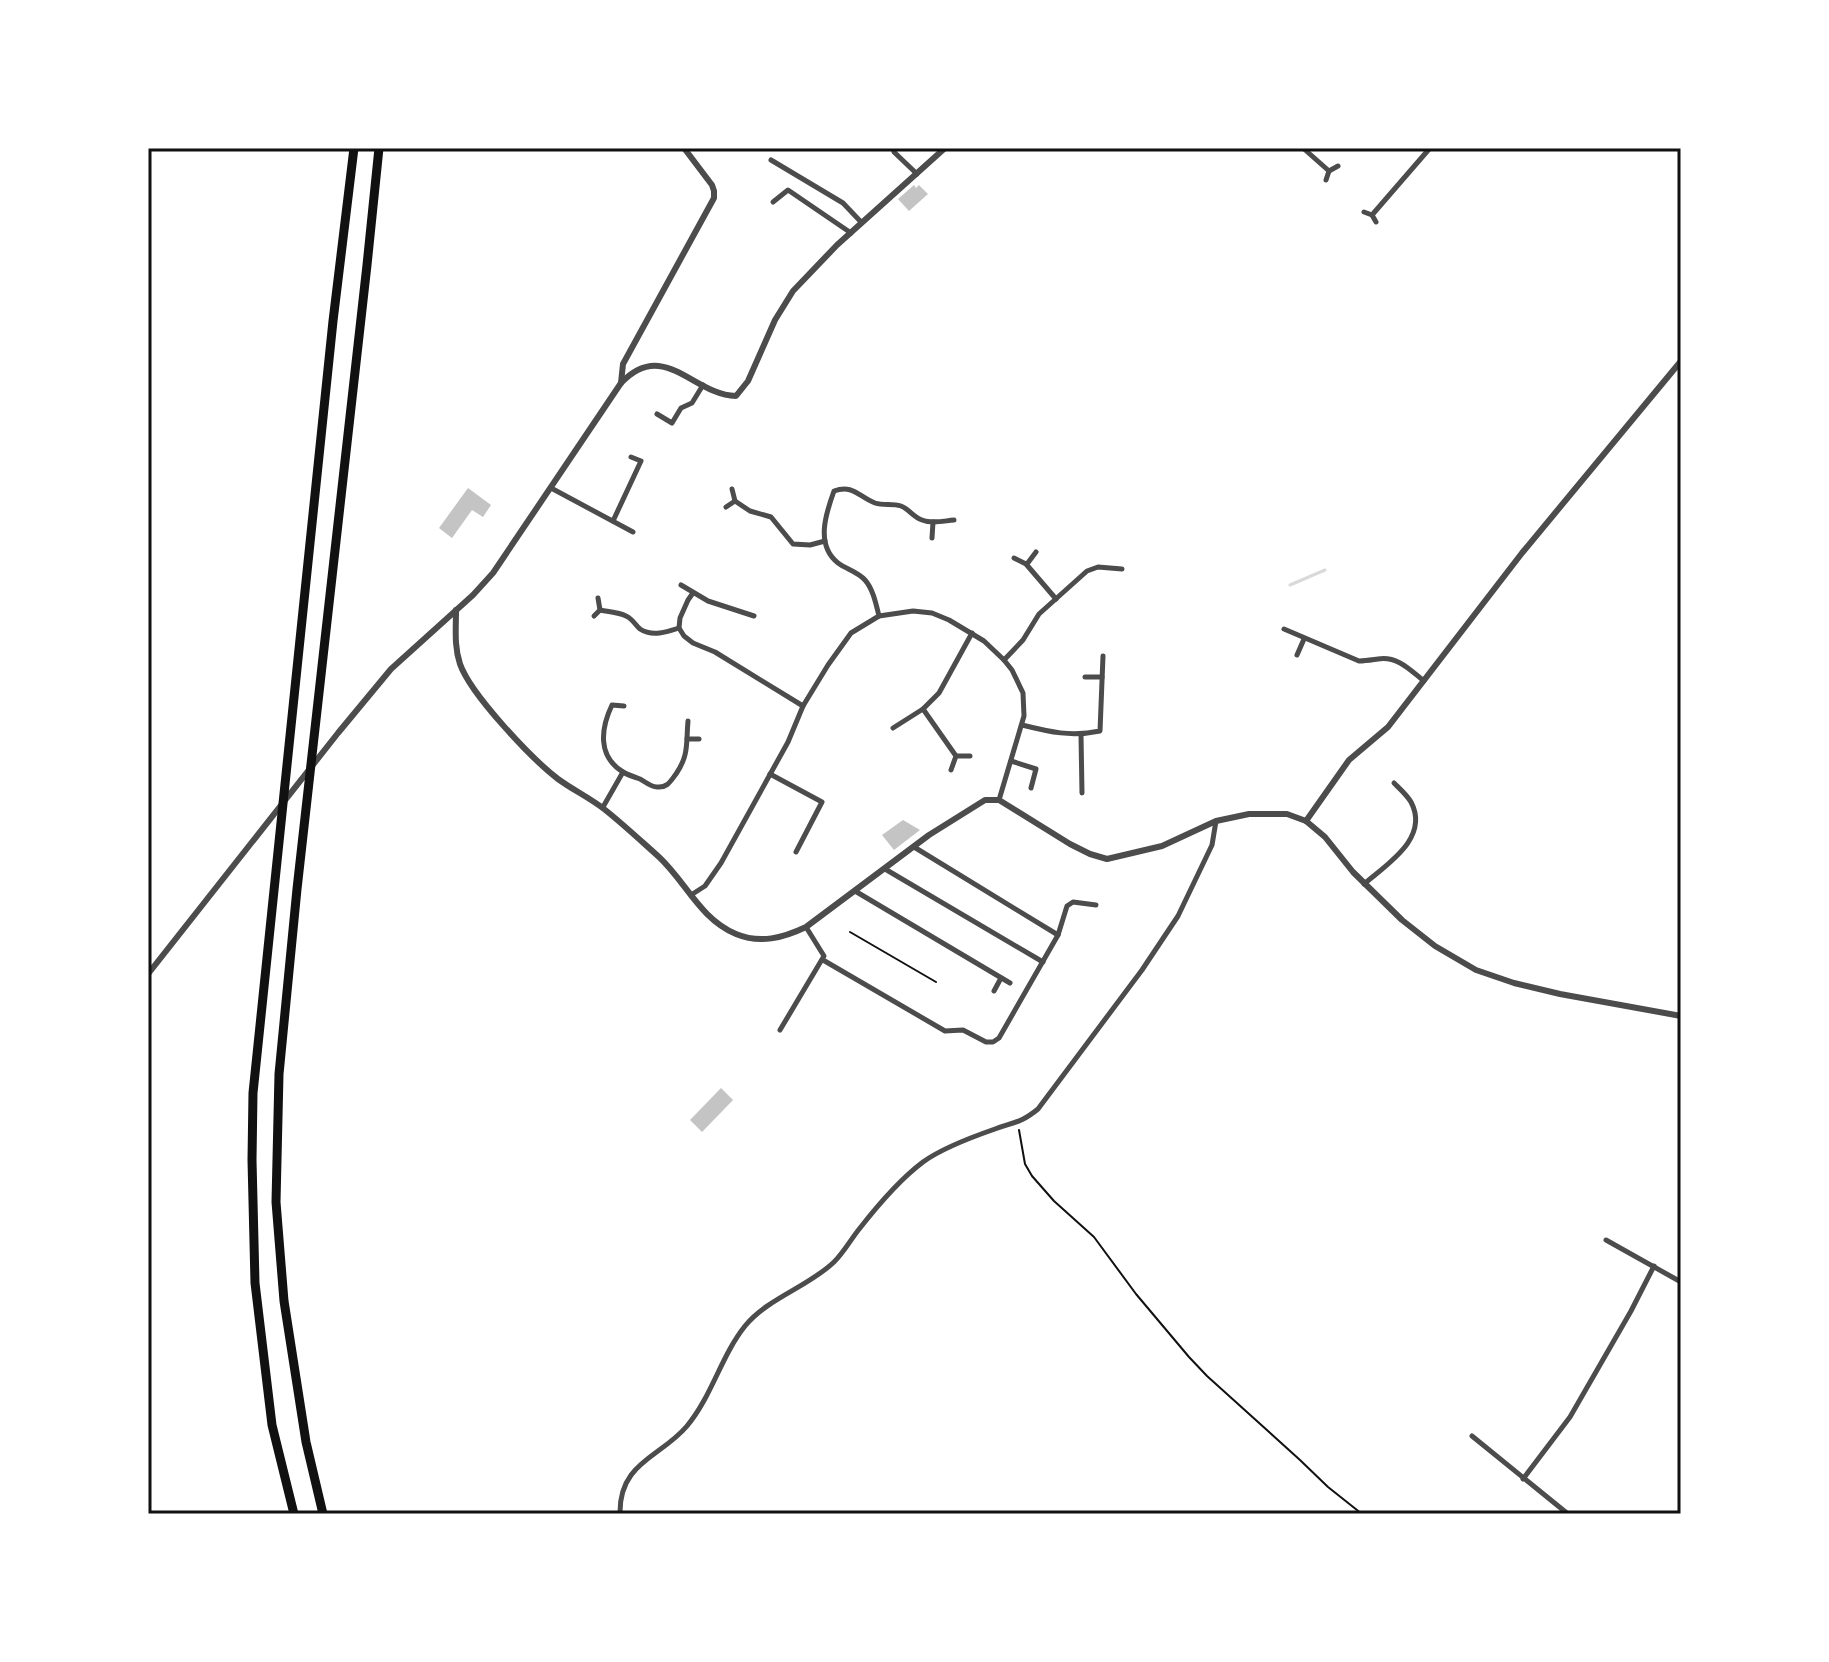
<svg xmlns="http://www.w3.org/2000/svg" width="1829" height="1662" font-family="Signika,sans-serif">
	<rect width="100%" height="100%" fill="#fff"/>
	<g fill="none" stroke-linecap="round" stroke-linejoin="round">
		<polyline stroke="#d9d9d9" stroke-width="3" points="1290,585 1325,570"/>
	</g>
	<g fill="#c4c4c4">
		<polygon points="914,185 916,188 919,185 928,194 909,211 898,199"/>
		<polygon points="468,488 491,505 483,517 472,510 452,538 439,528"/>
		<polygon points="903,820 920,830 894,850 882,835"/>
		<polygon points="721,1088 733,1100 702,1132 690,1120"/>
	</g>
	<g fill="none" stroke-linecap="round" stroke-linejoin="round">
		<g stroke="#111" stroke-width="2">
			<polyline points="850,932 936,982"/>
			<polyline points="1019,1130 1025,1164 1032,1176 1054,1201 1094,1237 1136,1294 1189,1357 1207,1376 1300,1460 1328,1487 1362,1514"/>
		</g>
		<g stroke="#4c4c4c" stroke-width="5">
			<polyline points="893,148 894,152 917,174"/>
			<polyline points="1303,148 1329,171"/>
			<polyline points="771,160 843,203 862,223"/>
			<polyline points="1326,180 1329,171 1338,166"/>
			<polyline points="773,202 788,190 851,233"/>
			<polyline points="1364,212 1372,215 1376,222"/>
			<polyline points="1372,215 1430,148"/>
			<polyline points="657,414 672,423 681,408 692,403 703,385"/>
			<polyline points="551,488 633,532"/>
			<polyline points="735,501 750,511 771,517 793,544 810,545 825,541"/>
			<polyline points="726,507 735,501 732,489"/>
			<polyline points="613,521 641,461 631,457"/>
			<polyline points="932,538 933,522"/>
			<polyline points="1014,558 1026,564 1056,599"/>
			<polyline points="1027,564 1036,552"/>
			<polyline points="681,585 708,601 754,616"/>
			<polyline points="693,593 688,600 680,618 679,628 684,636 693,643 715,652 803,706"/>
			<path d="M600 610C609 612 618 612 626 616 633 619 635 625 640 629 652 637 667 632 679 628"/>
			<polyline points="594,616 600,610 598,598"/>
			<path d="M879 616C876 604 873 589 865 580 858 572 846 569 838 563 815 545 826 513 834 491 853 484 859 497 875 503 884 506 892 503 901 506 909 509 913 517 922 520 932 524 943 521 954 520"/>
			<path d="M1284 629 1359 661C1366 661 1371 660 1378 659 1398 656 1410 670 1424 681"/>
			<polyline points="1297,655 1304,639"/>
			<polyline points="1004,660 1023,640 1039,614 1087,571 1098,567 1122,569"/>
			<polyline points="1085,677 1102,677"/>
			<path d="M624 706 612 705C601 728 597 756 623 772 628 775 634 777 640 779 646 782 650 787 657 787 667 788 670 782 676 774 689 755 686 744 688 721"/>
			<polyline points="923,709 956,756"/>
			<path d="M1022 725C1050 732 1071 737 1100 731L1103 656"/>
			<polyline points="893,728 923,709 939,693 972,633"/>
			<polyline points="1081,735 1082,793"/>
			<polyline points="687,739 699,739"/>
			<polyline points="1011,761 1036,769 1031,788"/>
			<polyline points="951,770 956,756 970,756"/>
			<polyline points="770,774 822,802 796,852"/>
			<polyline points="603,807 623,772"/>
			<polyline points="914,847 1058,935"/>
			<polyline points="885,869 1043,962"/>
			<path d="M1364 884C1387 864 1430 838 1411 802 1407 795 1400 789 1394 783"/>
			<polyline points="855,891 1010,983"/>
			<polyline points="691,895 705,886 721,863 788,742 803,706 828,665 851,633 879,616 913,611 932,613 949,620 984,641 1004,660 1012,670 1023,693 1024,716 999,800"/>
			<polyline points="823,960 945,1031 963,1030 986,1042 993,1042 999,1038 1058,935 1067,906 1073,902 1096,905"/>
			<polyline points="994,991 1001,978"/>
			<polyline points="780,1030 824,956 806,927"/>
			<polyline points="1606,1240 1681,1282"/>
			<polyline points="1472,1436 1568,1514"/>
			<polyline points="1523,1479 1570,1417 1631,1311 1654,1266"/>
			<path d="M620 1514C619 1462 660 1458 687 1426 712 1396 721 1356 745 1326 768 1298 808 1287 834 1262 844 1252 851 1239 860 1228 878 1205 899 1180 923 1162 942 1148 972 1137 995 1129 1014 1122 1021 1123 1038 1109L1142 970 1178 916 1212 845 1216 821"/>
		</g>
		<g stroke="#4c4c4c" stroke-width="6">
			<polyline points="621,383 623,364 714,198 714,191 712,185 684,148"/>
			<path d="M456 610C456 629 454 646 460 664 471 695 532 759 558 779 573 790 590 798 604 809 623 824 641 841 659 857 686 882 700 919 736 934 760 944 783 938 806 927L929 835 985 800H999L1070 844 1090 854 1107 859 1162 846 1216 821 1249 814H1287L1306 821 1325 837 1353 872 1402 920 1435 946 1476 970 1514 983 1560 994 1681 1016"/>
			<polyline points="1306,821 1349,760 1388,727 1522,553 1681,361"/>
			<path d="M148 974 338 733 391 669 473 595 493 573 621 383C664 338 693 395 736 396L748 381 775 320 793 291 837 245 945 148"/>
		</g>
		<g stroke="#111" stroke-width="9">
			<polyline points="294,1514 272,1425 255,1283 252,1160 253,1093 333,321 354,148"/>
			<polyline points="323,1514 306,1442 284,1301 276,1202 279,1074 297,889 367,265 379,148"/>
		</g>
	</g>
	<rect width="1829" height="1662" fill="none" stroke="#ffffff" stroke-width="300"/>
	<rect x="150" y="150" width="1529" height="1362" fill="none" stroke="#111" stroke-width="3"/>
</svg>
